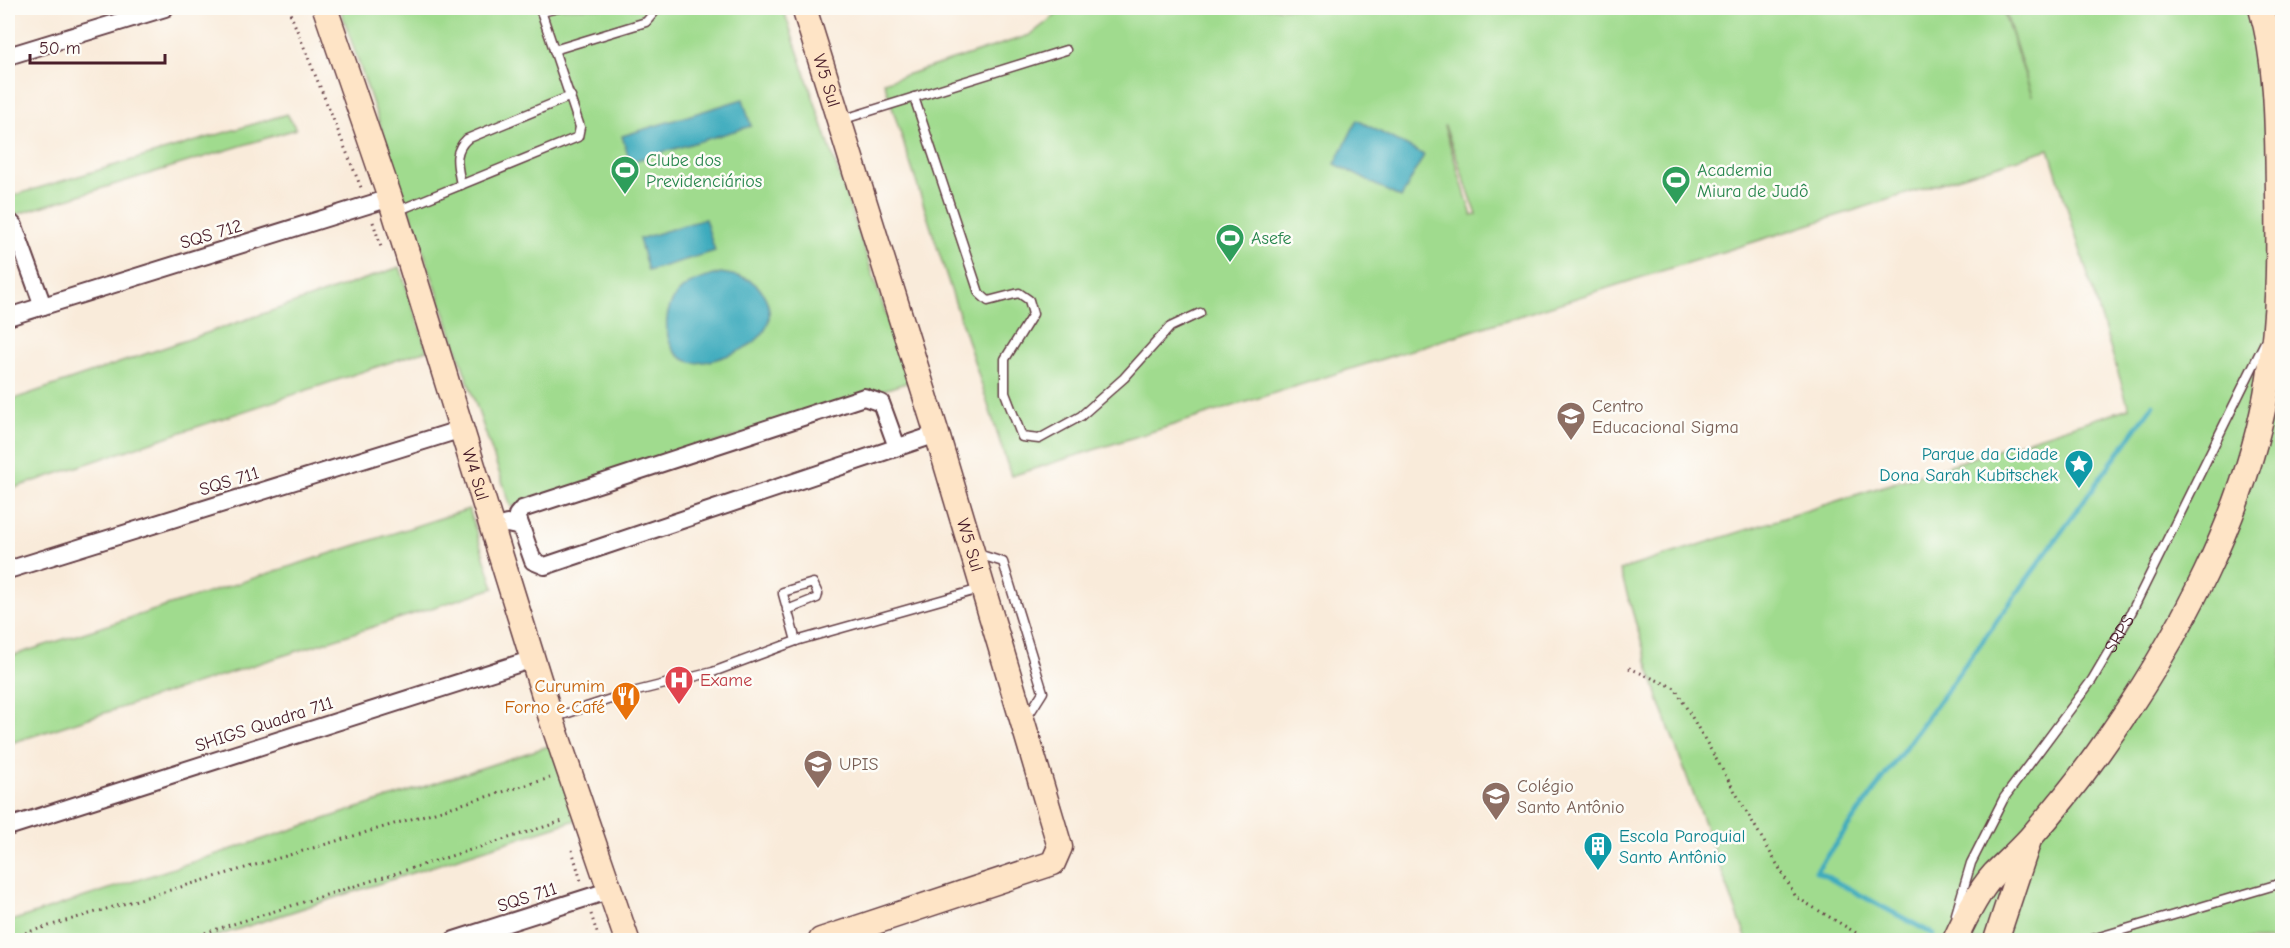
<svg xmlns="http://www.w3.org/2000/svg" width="2290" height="948" font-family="'Comic Neue',sans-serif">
	<rect width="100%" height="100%" fill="#fdfcf7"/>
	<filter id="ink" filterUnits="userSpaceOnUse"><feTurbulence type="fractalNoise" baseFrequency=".0167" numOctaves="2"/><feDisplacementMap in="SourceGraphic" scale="12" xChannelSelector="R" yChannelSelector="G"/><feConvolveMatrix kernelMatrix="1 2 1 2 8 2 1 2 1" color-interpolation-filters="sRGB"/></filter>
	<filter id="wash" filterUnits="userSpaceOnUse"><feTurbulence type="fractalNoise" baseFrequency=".008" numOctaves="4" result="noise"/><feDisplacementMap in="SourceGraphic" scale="24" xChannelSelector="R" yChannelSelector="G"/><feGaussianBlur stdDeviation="1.35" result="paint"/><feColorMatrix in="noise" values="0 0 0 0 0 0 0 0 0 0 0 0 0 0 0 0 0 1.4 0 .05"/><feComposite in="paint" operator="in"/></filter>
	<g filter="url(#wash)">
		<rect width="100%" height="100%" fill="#f9ebda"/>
		<g fill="#a0db8e" stroke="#757d5c" stroke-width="1.5" fill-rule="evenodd">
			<polygon points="340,8 783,8 909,382 511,507"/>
			<path d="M1065 8H2002L2032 96 2004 8H2282V940H1747L1659 701 1620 570 2129 408 2049 149 1011 476 884 82 1030 35ZM1444 126H1445L1477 215 1472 216Z"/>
			<polygon points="287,114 296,129 8,217 8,197"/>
			<polygon points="400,267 427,350 8,490 8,401"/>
			<polygon points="469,509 494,588 8,744 8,657"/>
			<polygon points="555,744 579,819 205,940 8,940 8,922"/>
		</g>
		<g fill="#3eabbd" stroke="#446574" stroke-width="1.5">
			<polygon points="743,99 751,126 630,162 622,136"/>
			<polygon points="1357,120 1424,155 1401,198 1335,164"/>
			<polygon points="705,219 715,251 648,271 639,239"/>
			<path d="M721 273C741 276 757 278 766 299 780 333 747 350 720 358 711 361 697 365 688 361 666 353 663 324 670 306 679 283 700 279 721 273Z"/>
		</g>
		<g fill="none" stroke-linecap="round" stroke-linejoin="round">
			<polyline stroke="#3eabbd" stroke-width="5" points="1933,934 1816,871 2153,405"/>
		</g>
	</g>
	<g filter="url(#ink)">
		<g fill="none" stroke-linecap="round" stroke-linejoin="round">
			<g stroke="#643e45" stroke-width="11">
				<g id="service">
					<polyline points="541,12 559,8"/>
					<polyline points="554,50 646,22 658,8"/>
					<polyline points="914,97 979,293 988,301 1019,293 1029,300 1033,314 1005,359 1005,393 1022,437 1039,439 1081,416 1124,378 1170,327 1200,313"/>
					<polyline points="841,120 1066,50"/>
					<path d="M461 185C458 166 452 153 467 139L571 96"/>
					<polyline points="397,211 578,137 580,127 540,8"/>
					<polyline points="975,553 1003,562 1043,692 1026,719"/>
					<polyline points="796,641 980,589"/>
					<polyline points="553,718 629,693 713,672 796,641 783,594 783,592 813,583 818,594 817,598 787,610"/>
					<path id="s1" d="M1956 914 1971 863 2004 798 2092 680 2129 617 2265 342"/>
					<polyline points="2089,940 2282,883"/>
				</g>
			</g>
			<g stroke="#643e45" stroke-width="20">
				<g id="minor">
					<polyline points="8,56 165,8"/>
					<polyline points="8,220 14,226 43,306"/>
					<polyline points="8,317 390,198"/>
					<polyline points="521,527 517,515 522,509 864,397 881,403 897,447"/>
					<polyline points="491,528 507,524 521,527 533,561 545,566 937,434"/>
					<polyline points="8,570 462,429"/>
					<polyline points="8,827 533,659"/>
					<polyline points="454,940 611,890"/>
				</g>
			</g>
			<g stroke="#643e45" stroke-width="27">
				<g id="secondary">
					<path id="s2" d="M325 8 390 198 551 718 627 940"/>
					<path id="s3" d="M804 8 937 434 1060 847 1053 863 821 940"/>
					<path d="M1955 940C1965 918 1977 893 1994 874 2006 862 2019 850 2030 838 2054 811 2077 782 2098 753 2176 644 2249 510 2269 377 2279 315 2279 253 2278 192 2277 131 2278 66 2261 8"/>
					<polyline points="1996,940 2028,843"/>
				</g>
			</g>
			<g stroke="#643e45" stroke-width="3" stroke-dasharray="1.5 4.5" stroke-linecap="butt">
				<polyline points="288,8 362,190"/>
				<polyline points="373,222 381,247"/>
				<polyline points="1629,668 1675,688 1796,897 1868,940"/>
				<polyline points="572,850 581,881"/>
				<polyline points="591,914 599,940"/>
				<polyline points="8,938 550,778"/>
				<polyline points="182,940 563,821"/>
			</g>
			<use href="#service" stroke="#fff" stroke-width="8"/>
			<use href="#minor" stroke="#fff" stroke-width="16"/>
			<use href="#secondary" stroke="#fee4c6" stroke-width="24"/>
		</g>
	</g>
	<defs>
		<g id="stadium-pin" transform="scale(1.5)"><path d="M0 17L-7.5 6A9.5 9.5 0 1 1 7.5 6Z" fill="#2e9e5b" stroke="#fdfcf7"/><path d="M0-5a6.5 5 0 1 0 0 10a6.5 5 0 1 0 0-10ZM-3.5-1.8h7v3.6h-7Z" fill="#fff"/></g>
		<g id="school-pin" transform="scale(1.5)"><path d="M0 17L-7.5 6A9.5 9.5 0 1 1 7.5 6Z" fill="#8d6e63" stroke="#fdfcf7"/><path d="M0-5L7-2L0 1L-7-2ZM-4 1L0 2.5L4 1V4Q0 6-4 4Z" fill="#fff"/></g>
		<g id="sight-pin" transform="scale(1.5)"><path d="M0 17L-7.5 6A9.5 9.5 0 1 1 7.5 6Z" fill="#0f9aa8" stroke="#fdfcf7"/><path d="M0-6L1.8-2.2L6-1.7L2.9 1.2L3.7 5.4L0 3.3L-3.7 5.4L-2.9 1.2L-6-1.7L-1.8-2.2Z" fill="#fff"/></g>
		<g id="hospital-pin" transform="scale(1.5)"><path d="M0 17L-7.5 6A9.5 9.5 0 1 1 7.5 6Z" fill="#e0444e" stroke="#fdfcf7"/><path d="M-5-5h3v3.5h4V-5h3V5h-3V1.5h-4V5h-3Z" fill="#fff"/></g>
		<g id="restaurant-pin" transform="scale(1.5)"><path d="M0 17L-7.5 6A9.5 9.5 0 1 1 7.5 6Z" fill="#e8710a" stroke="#fdfcf7"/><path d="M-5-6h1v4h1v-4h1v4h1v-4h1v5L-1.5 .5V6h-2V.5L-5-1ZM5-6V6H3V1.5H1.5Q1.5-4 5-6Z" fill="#fff"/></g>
		<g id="university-pin" transform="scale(1.5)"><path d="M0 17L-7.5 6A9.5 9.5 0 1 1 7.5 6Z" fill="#8d6e63" stroke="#fdfcf7"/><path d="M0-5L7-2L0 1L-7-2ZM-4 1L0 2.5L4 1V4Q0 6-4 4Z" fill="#fff"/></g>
		<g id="building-pin" transform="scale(1.5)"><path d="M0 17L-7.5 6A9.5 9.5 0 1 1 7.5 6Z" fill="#0f9aa8" stroke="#fdfcf7"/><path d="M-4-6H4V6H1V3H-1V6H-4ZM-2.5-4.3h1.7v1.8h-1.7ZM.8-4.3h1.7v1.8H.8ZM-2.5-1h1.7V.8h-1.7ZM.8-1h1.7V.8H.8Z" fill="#fff"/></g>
	</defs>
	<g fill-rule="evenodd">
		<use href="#stadium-pin" x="625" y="170"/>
		<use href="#stadium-pin" x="1676" y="180"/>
		<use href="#stadium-pin" x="1230" y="238"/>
		<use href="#school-pin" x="1571" y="416"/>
		<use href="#sight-pin" x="2079" y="464"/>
		<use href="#hospital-pin" x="679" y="680"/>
		<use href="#restaurant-pin" x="626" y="696"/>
		<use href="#university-pin" x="818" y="764"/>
		<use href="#school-pin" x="1496" y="796"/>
		<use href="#building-pin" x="1598" y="846"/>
	</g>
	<g text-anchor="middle" stroke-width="5" stroke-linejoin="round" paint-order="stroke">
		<g font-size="18" fill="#4a1f2b" stroke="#fdfcf7">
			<text dy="6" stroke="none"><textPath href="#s3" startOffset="76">W5 Sul</textPath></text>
			<text transform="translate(211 234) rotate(-17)" y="6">SQS 712</text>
			<text dy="6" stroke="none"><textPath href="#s2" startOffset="490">W4 Sul</textPath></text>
			<text transform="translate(229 481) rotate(-17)" y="6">SQS 711</text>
			<text dy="6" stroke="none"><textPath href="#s3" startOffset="562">W5 Sul</textPath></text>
			<text dy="6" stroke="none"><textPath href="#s1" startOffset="327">SRPS</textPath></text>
			<text transform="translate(264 724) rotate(-18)" y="6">SHIGS Quadra 711</text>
			<text transform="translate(527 897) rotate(-18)" y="6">SQS 711</text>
		</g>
		<g font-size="18" fill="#27864d" stroke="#fdfcf7" text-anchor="start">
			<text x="646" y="166">Clube dos<tspan x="646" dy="21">Previdenciários</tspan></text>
			<text x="1697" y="176">Academia<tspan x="1697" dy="21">Miura de Judô</tspan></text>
			<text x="1251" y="244">Asefe</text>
		</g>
		<g font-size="18" fill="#785e54" stroke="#fdfcf7" text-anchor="start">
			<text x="1592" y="412">Centro<tspan x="1592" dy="21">Educacional Sigma</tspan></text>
			<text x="839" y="770">UPIS</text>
			<text x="1517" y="792">Colégio<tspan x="1517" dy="21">Santo Antônio</tspan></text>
		</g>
		<g font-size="18" fill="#0d838f" stroke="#fdfcf7" text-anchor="end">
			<text x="2058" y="460">Parque da Cidade<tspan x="2058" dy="21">Dona Sarah Kubitschek</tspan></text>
			<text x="1619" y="842" text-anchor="start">Escola Paroquial<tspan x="1619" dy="21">Santo Antônio</tspan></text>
		</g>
		<g font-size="18" fill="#be3a42" stroke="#fdfcf7" text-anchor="start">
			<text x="700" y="686">Exame</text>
		</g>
		<g font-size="18" fill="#c56008" stroke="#fdfcf7" text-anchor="end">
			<text x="605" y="692">Curumim<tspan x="605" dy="21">Forno e Café</tspan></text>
		</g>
	</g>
	<rect width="2290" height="948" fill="none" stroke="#fdfcf7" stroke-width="30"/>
	<path d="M30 54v9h135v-9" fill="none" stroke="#4a1f2b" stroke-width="3"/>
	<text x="39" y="54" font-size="18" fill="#4a1f2b" stroke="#fdfcf7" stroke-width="4.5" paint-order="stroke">50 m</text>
</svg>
